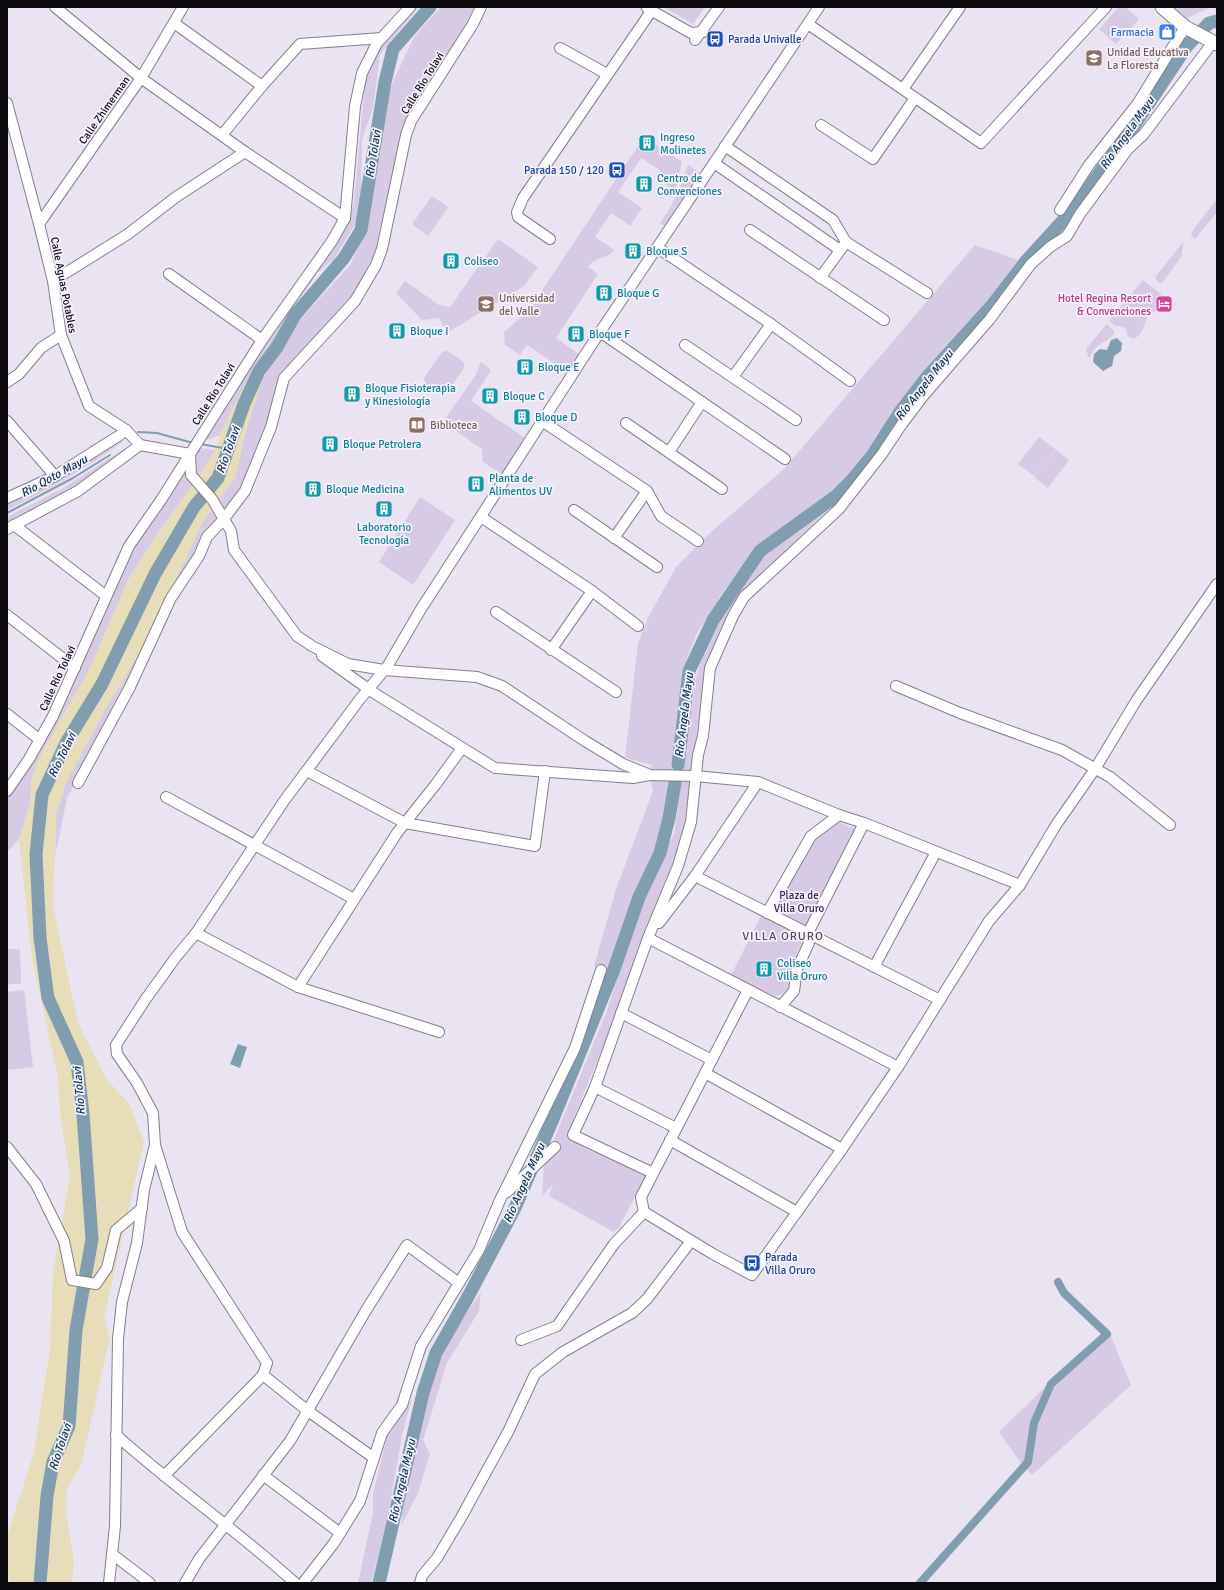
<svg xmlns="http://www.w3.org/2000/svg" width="1224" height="1590" font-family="Signika,sans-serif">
	<rect width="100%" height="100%" fill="#eae3f1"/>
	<g fill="#d7cae4">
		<polygon points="413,7 419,7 380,54 373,108 362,140 361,197 357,221 334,259 317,273 290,313 277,338 255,365 221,435 202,441 245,371 276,330 287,309 347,220 354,204 365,82 376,51"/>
		<polygon points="441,7 477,7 462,35 416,104 373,262 354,295 284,372 266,428 239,495 204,535 195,555 67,798 55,857 56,815 66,782 107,706 140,652 156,616 186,559 201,524 235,478 245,434 263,378 299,321 351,264 365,231 380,157 390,88 414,37"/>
		<polygon points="664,7 705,7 693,24"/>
		<polygon points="1119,7 1125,7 1139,19 1116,44 1099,29"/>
		<polygon points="1174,7 1211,7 1185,19"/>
		<path d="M640 143 649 149 654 143 682 162 675 190 656 178 661 171 641 158 618 192 642 208 630 226 611 213 595 237 614 250C607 260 596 256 588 267L598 274 556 338 580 355 569 373 527 345 520 355 505 345 504 332 529 310Z"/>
		<path d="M688 165 700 173 665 226 660 223C673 205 681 187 688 165Z"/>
		<polygon points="432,196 448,207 428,236 412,224"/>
		<polygon points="1217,199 1217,212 1195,239 1191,235 1193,230"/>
		<polygon points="498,239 538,267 524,286 447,333 439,318 422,320 396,293 405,281 439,305 450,307"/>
		<polygon points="1183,242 1182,256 1162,283 1159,283 1155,278 1156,276"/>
		<polygon points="975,245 1018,260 981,309 921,378 890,417 874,445 858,465 832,492 756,548 723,592 696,635 683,669 675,754 665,816 656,847 633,899 618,954 607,974 594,966 616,889 653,791 650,775 652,765 625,758 638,643 649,616 676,567 710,533 784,469"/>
		<path d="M1143 280 1167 299C1160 314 1156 308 1149 315 1143 323 1144 334 1134 339L1128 336 1125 328 1121 326H1115L1109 321Z"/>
		<path d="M1107 324 1114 331V334C1104 345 1096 342 1089 359L1086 349Z"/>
		<polygon points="447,351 464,362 464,368 447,393 442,395 425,384 424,378 442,352"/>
		<polygon points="481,362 491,370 471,401 525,438 502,474 483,462 482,449 443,422 475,376"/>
		<path d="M122 437V442C86 469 47 490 7 510V501Z"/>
		<polygon points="1039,437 1055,449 1034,476 1018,464"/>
		<polygon points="199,448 215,450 196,481 159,531 128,580 91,666 32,777 30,803 19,839 7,852 7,798 26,771 76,675 134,547"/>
		<polygon points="124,449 124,454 77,489 7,524 7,517 65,487"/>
		<polygon points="1055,449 1069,460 1048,488 1034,477"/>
		<polygon points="420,497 455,520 413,585 379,562"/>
		<polygon points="837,501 744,591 705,669 687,818 671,872 642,938 618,1010 570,1127 571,1140 646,1176 619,1227 614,1232 549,1196 553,1184 542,1196 544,1164 606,1013 643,902 674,834 696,678 704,652 717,622 763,556"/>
		<polygon points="837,821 855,829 806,928 773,910 814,840"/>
		<path d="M761 916 805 936C801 944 797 952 794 960 789 975 797 991 775 996L731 975Z"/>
		<polygon points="7,949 20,949 21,984 7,984"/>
		<polygon points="24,990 33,1067 7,1070 7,992"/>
		<polygon points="481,1292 479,1311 447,1363 423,1440 430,1454 418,1493 401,1526 404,1496 435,1370 461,1321"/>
		<polygon points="1110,1334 1131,1385 1032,1475 1021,1463 999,1432 1041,1391"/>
		<polygon points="412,1399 403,1431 386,1525 371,1583 358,1583 373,1513 373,1494 388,1433"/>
	</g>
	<polygon fill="#e7ddb8" points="255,365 263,378 245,434 235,478 201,524 186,559 156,616 140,652 107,706 66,782 56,815 53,906 78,1023 107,1080 130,1105 144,1142 104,1317 110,1338 81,1465 67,1488 66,1514 74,1560 72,1583 10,1583 7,1568 7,1537 34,1452 50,1349 53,1273 70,1177 60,1112 58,1077 32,958 19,839 30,803 32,777 40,756 91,666 128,580 159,531 196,481 217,447 221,431"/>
	<g fill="#809eb0">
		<polygon points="1117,338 1122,343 1121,351 1114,356 1112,366 1103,371 1093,362 1094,354 1100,349 1107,350 1111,340"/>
		<polygon points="238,1044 247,1047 240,1068 230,1064"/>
	</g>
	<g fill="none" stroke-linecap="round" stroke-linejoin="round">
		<g stroke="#809eb0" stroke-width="2">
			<polyline points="138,432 157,433 193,443"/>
			<polyline points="200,444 229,449"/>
			<polyline points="7,513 73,478 110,455"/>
		</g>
		<polyline stroke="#809eb0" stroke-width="8" points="920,1583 1028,1462 1034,1423 1051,1384 1107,1334 1064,1293 1058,1282"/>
		<g stroke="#809eb0" stroke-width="13">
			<polyline points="678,765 689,671 713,620 760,551 836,496 852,480 872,456 900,412 927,377 993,304 1026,261 1069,214 1134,126 1187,46 1209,23 1217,21"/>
			<polyline points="40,1583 47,1496 53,1462 69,1426 76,1330 92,1239 83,1114 77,1062 48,998 40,938 36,854 42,795 66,743 102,684 155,574 194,507 218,478 244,404 259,371 277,347 295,315 344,258 361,230 385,82 393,49 430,7"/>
			<polyline points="379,1583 423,1393 436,1353 469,1295 515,1208 553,1119 613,972 639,897 660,853 669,818 675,783"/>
		</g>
		<g stroke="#857f8b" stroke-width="12">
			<g id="minor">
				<polyline points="55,7 141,78 245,152 345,218"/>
				<polyline points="647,8 691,33 703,32"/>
				<polyline points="174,23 262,86"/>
				<polyline points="808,24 981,143 1106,7"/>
				<polyline points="695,40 719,7"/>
				<polyline points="560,48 607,74"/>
				<polyline points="903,89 960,7"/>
				<polyline points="7,103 39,224 53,281 61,335 89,406 126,430 140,445"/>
				<polyline points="821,125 873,159 915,98"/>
				<polyline points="222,135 262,86 300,44 382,38"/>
				<polyline points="725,146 833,220 846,242 927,293"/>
				<polyline points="714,163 840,250"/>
				<polyline points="1060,210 1089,165 1138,103 1185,27"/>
				<polyline points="39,224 141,78 183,7"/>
				<polyline points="750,230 884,320"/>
				<polyline points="550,239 518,217 517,212 523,198 652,10"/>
				<polyline points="658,248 771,324 850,381"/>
				<polyline points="169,274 262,340"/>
				<polyline points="820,278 844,245"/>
				<polyline points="53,281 128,234 176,197 245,152"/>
				<polyline points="600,332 785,459"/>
				<polyline points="685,345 796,420"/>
				<polyline points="733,377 771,324"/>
				<polyline points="7,382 19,374 41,348 61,335"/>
				<polyline points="7,421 55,476"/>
				<polyline points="542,421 647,491 661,516 698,541"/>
				<polyline points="626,423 722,489"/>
				<polyline points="669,452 702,402"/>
				<polyline points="7,498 55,476 120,435 126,430"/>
				<polyline points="574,510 657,567"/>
				<polyline points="481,517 592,591 638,626"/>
				<polyline points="14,525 106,596"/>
				<polyline points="7,529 78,491 140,445 190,454 191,475 212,499 231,531 234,550 297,636 312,646 348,664 384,670 477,677 502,686 585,741 623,764 650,775 695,776 758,782 839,815 864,823 1020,885"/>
				<polyline points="614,538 647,491"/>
				<polyline points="496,612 616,692"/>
				<polyline points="7,615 75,668"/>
				<polyline points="551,650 592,591"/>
				<polyline points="322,656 374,693 495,768 633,778 650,775"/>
				<polyline points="896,686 960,713 1062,750 1110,777 1170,825"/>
				<polyline points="7,714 40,740"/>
				<polyline points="307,771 405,823 535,846 545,771"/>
				<polyline points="78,783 130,687 171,598 199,556 207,537 223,520 245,491 271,427 284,378 355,301 376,265 382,249 406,135 411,121 473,24 481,7"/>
				<polyline points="7,791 29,759 53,716 129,546 161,500 262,340 332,241 345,218 355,106 362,73 377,43 410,7"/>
				<polyline points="166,797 354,899"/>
				<polyline points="695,876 940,1000"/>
				<polyline points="767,913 811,836 839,815"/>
				<polyline points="659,923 695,876 758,782"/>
				<polyline points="196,933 298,987 439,1032"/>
				<polyline points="648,938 898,1067"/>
				<polyline points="874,967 936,852"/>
				<polyline points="298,987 397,833 436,784 462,748"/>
				<polyline points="748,990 641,1197 644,1212 713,1254 752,1275 842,1149 898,1067 989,921 1020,885 1056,825 1095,769 1136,701 1217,584"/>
				<polyline points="780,1007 794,991 797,969 809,943 808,933 864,823"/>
				<polyline points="621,1013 712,1060"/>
				<polyline points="705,1073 842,1149"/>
				<polyline points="595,1087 676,1128"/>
				<polyline points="670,1140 797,1212"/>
				<polyline points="155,1145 182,1232 267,1363 263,1375 308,1411 374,1458"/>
				<polyline points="7,1147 36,1184 64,1241 72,1280 96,1284 107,1268 116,1230 142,1208"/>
				<polyline points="653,1173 573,1135 595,1087 648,938 678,866 691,822 698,755 703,736 710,668 733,616 744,597 839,509 882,454 902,424 924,395 990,319 1031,264 1050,247 1067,236 1080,214 1128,149 1144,134 1213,42"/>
				<polyline points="507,1192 555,1147"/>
				<polyline points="521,1340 557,1326 614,1244 644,1212"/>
				<path d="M116 1435C174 1487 238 1531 295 1583"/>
				<polyline points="263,1475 340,1533"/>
				<polyline points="164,1476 263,1375"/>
				<polyline points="112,1554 150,1583"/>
				<polyline points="109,1583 115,1526 118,1339 122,1302 137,1243 144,1190 155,1145 153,1113 137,1083 117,1054 116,1045 145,1000 176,957 196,933 284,801 360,699 387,667 421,609 594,341 819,7"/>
				<polyline points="185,1583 199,1559 290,1441 365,1312 407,1245 459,1283"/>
				<polyline points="303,1583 334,1543 360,1501 382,1433 402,1405 421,1346 479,1250 500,1200 575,1048 601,970"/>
				<polyline points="420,1583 422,1576 437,1558 462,1516 508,1432 535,1374 563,1352 632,1313 647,1299 691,1241"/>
			</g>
		</g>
		<g stroke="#857f8b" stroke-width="15">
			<polyline id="major" points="1162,7 1185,27 1217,44"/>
		</g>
		<use href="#minor" stroke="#fff" stroke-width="10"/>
		<use href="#major" stroke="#fff" stroke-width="13"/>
	</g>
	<defs>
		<g id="shop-square" transform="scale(0.9)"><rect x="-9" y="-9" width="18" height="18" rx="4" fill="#3f7fe0" stroke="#f7f1fe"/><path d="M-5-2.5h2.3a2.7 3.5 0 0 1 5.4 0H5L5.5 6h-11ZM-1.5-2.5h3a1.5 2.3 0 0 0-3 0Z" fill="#fff"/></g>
		<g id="bus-square" transform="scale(0.9)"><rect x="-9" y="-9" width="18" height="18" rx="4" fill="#1a4fb4" stroke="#f7f1fe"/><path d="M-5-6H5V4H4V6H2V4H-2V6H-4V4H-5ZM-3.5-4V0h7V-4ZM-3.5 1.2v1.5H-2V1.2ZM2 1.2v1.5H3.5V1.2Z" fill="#fff"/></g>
		<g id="school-square" transform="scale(0.9)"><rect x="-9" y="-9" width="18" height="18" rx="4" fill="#8d6e63" stroke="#f7f1fe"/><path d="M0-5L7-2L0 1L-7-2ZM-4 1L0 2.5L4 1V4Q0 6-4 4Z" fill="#fff"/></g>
		<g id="building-square" transform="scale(0.9)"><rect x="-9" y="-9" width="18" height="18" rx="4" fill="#0f9aa8" stroke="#f7f1fe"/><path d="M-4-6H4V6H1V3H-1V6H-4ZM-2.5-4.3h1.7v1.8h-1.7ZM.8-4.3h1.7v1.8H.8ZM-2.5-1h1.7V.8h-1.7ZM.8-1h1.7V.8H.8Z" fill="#fff"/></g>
		<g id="university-square" transform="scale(0.9)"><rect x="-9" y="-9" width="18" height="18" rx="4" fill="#8d6e63" stroke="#f7f1fe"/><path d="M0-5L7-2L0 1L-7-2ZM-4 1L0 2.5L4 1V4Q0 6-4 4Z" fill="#fff"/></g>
		<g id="hotel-square" transform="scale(0.9)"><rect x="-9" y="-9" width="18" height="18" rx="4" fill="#d1479c" stroke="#f7f1fe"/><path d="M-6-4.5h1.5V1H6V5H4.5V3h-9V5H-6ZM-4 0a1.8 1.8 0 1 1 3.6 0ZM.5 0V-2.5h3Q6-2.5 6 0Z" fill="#fff"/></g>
		<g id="library-square" transform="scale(0.9)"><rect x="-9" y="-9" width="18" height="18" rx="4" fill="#8d6e63" stroke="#f7f1fe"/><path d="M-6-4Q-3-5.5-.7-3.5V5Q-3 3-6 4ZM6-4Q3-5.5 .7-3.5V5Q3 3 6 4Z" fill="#fff"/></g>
	</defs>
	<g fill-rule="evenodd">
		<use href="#shop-square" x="1167" y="32"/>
		<use href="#bus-square" x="715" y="39"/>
		<use href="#school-square" x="1094" y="58"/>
		<use href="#building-square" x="647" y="143"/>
		<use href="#bus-square" x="617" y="170"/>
		<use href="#building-square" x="644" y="184"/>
		<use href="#building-square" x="633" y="251"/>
		<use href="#building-square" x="451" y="261"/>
		<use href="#building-square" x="604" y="293"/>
		<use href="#university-square" x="486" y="304"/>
		<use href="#hotel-square" x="1164" y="304"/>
		<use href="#building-square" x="397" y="331"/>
		<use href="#building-square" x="576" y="334"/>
		<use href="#building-square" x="525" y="367"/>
		<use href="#building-square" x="352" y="394"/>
		<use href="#building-square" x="490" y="396"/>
		<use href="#building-square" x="522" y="417"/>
		<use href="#library-square" x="417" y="425"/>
		<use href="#building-square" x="330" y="444"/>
		<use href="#building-square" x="476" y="484"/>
		<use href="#building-square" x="313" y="489"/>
		<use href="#building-square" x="384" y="509"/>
		<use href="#building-square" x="764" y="969"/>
		<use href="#bus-square" x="752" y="1263"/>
	</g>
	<g text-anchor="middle" stroke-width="3.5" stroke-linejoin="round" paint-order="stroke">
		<g font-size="11" fill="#366cbe" stroke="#f7f1fe" text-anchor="end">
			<text x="1154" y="36">Farmacia</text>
		</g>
		<g font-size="11" fill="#164399" stroke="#f7f1fe" text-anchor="start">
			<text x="728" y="43">Parada Univalle</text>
			<text x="604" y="174" text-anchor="end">Parada 150 / 120</text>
			<text x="765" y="1261">Parada<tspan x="765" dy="13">Villa Oruro</tspan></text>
		</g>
		<g font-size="11" fill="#785e54" stroke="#f7f1fe" text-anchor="start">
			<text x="1107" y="56">Unidad Educativa<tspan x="1107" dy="13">La Floresta</tspan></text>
			<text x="499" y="302">Universidad<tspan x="499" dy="13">del Valle</tspan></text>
			<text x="430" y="429">Biblioteca</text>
		</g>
		<g font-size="11" fill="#0c0a0f" stroke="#f7f1fe">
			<text transform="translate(422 83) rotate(-58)" y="4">Calle Río Tolavi</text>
			<text transform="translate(104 110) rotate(-55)" y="4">Calle Zhimerman</text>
			<text transform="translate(64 285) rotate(79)" y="4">Calle Aguas Potables</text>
			<text transform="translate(213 394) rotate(-58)" y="4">Calle Río Tolavi</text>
			<text transform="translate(57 678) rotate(-65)" y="4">Calle Río Tolavi</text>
		</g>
		<g font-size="11" fill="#0d838f" stroke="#f7f1fe" text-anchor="start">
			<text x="660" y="141">Ingreso<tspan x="660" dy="13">Molinetes</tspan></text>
			<text x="657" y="182">Centro de<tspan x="657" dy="13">Convenciones</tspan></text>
			<text x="646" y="255">Bloque S</text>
			<text x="464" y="265">Coliseo</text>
			<text x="617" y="297">Bloque G</text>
			<text x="410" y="335">Bloque I</text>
			<text x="589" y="338">Bloque F</text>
			<text x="538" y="371">Bloque E</text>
			<text x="365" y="392">Bloque Fisioterapia<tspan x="365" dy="13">y Kinesiología</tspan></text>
			<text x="503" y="400">Bloque C</text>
			<text x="535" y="421">Bloque D</text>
			<text x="343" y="448">Bloque Petrolera</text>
			<text x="489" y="482">Planta de<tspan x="489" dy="13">Alimentos UV</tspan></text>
			<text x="326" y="493">Bloque Medicina</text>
			<text x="384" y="531" text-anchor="middle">Laboratorio<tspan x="384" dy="13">Tecnología</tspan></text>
			<text x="777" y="967">Coliseo<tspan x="777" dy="13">Villa Oruro</tspan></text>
		</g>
		<g font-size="11" fill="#b23c85" stroke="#f7f1fe" text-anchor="end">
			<text x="1151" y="302">Hotel Regina Resort<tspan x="1151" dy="13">&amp; Convenciones</tspan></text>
		</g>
		<g font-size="11" fill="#3b264e" stroke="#f7f1fe">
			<text x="799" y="899">Plaza de<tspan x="799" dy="13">Villa Oruro</tspan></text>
		</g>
		<g font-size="12" font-style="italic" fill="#0b354a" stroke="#f7f1fe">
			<text transform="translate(1127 133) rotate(-55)" y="4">Río Angela Mayu</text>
			<text transform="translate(373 154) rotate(-81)" y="4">Río Tolavi</text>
			<text transform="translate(924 385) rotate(-52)" y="4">Río Angela Mayu</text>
			<text transform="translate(228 450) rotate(-70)" y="4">Río Tolavi</text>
			<text transform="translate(54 476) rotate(-29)" y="4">Rio Qoto Mayu</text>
			<text transform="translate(684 715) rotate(-83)" y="4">Río Angela Mayu</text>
			<text transform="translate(62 755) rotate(-64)" y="4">Río Tolavi</text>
			<text transform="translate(79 1091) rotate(-95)" y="4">Río Tolavi</text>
			<text transform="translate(524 1183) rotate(-66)" y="4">Río Angela Mayu</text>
			<text transform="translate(60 1447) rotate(-72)" y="4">Río Tolavi</text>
			<text transform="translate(402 1481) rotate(-77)" y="4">Río Angela Mayu</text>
		</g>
		<g font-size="12" letter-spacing="1" fill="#524d58" stroke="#f7f1fe">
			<text x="783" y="940">VILLA ORURO</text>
		</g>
	</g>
	<rect width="1224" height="1590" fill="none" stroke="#0c0a0f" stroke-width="16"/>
</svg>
